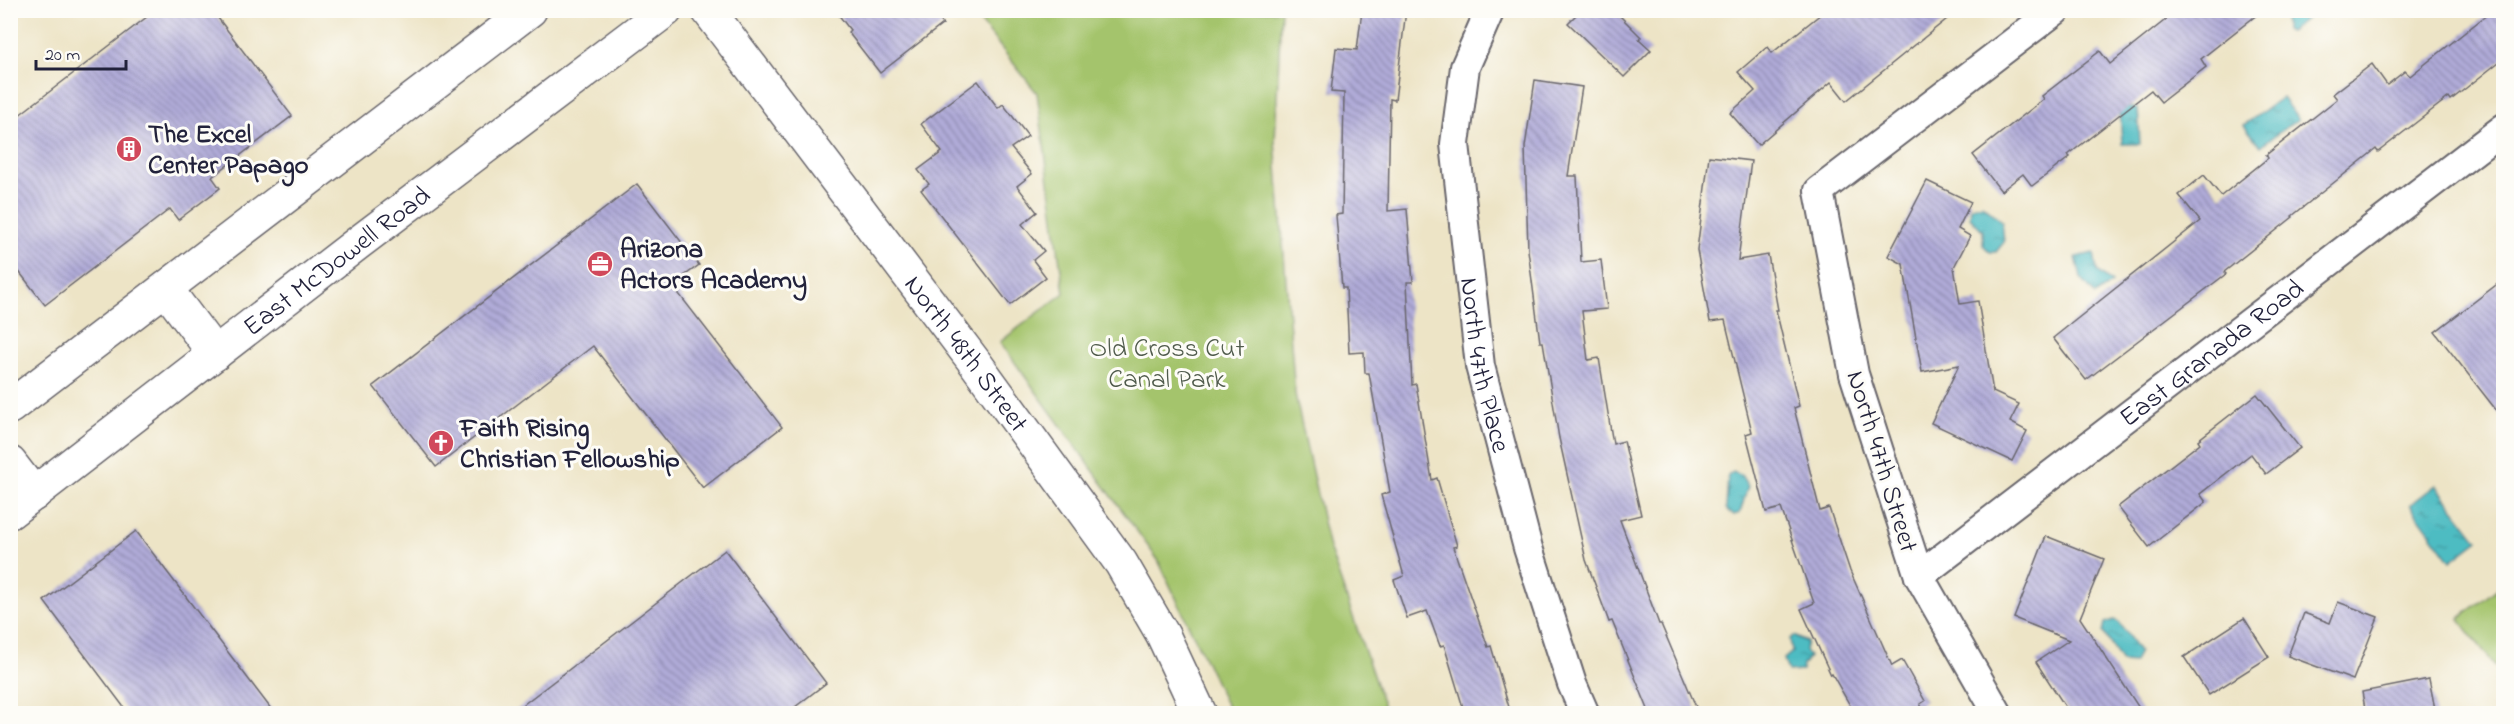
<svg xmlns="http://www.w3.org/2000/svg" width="2514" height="724" font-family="'Indie Flower',sans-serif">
	<defs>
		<pattern id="water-ripples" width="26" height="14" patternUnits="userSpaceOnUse" patternTransform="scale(1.5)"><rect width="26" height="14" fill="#4ebcc2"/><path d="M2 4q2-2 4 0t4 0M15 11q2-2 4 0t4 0" fill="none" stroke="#40989f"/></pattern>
		<pattern id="building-back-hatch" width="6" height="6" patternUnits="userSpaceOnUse" patternTransform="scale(1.5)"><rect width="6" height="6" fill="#b0abd8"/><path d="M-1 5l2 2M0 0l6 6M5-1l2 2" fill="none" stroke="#8f8bb0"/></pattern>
	</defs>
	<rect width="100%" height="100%" fill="#fdfcf7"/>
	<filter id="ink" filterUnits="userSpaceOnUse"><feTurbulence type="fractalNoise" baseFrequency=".0167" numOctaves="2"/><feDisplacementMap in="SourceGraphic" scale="12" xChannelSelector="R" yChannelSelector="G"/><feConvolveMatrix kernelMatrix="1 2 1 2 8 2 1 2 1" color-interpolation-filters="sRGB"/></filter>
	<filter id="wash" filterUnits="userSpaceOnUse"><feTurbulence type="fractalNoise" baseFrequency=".008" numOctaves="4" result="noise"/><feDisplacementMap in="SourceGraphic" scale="24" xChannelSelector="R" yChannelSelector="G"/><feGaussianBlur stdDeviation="1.35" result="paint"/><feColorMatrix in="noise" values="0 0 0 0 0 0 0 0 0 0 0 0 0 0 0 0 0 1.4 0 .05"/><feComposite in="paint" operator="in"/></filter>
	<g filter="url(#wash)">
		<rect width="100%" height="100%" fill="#ede4c6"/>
		<g fill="#a4c46c" stroke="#637354" stroke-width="1.5">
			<polygon points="972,11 1281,11 1275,141 1295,394 1328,544 1386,713 1230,713 1158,560 1000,342 1064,293 1037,93"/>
			<polygon points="2503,584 2503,676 2459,619"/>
		</g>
		<g fill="url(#water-ripples)" stroke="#386f7e" stroke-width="1.5">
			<polygon points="2290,11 2290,10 2316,11 2289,32 2285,30 2285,20"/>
			<polygon points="2282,98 2298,119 2260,146 2244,125"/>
			<polygon points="2120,108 2138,108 2140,144 2122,144"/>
			<polygon points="1982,204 2002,221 2004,242 1996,252 1990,252 1983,245 1983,231 1970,217 1971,207"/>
			<polygon points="2094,253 2097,271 2112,283 2095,295 2081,278 2076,257"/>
			<polygon points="1733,472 1741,475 1748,486 1740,513 1734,515 1728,512 1726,508 1728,476"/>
			<polygon points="2436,485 2478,540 2451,561 2410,505"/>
			<polygon points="2114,620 2119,622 2139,651 2134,663 2122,662 2103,632 2105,623"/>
			<polygon points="1794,636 1807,642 1805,650 1809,657 1803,665 1802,671 1788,672 1784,659 1792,652 1790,639"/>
		</g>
		<g id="blocks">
			<g fill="url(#building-back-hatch)">
				<polygon points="156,10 212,10 292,116 212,177 220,188 178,220 170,209 45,305 10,260 10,122"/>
				<polygon points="835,10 932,10 943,24 880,73 848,32 850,30"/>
				<polygon points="1362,10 1406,10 1395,100 1390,99 1388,211 1407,209 1413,282 1407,282 1412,385 1416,384 1432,480 1437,478 1457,546 1453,547 1488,647 1491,646 1511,714 1465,714 1444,645 1440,646 1427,611 1407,618 1394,580 1404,576 1381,495 1390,492 1369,373 1365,373 1364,352 1349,353 1346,288 1342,288 1336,215 1342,214 1344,93 1331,92 1336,48 1357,50"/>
				<polygon points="1581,10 1614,10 1641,37 1639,39 1651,50 1624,77 1568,23"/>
				<polygon points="1826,10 1958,10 1846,101 1831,82 1758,145 1730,113 1755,91 1738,72 1767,47 1772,53"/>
				<polygon points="2178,10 2263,10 2201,59 2206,67 2161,102 2151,90 2068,155 2070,157 2032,186 2023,174 2001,191 1973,155 2044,99 2042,96 2100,51 2110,64"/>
				<polygon points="2493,10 2504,10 2504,58 2451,100 2449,97 2378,152 2376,149 2292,216 2293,217 2224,272 2226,274 2086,380 2053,338 2200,221 2179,195 2204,175 2221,196 2268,158 2266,155 2337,99 2333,94 2372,64 2387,85 2405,71 2410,76"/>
				<polygon points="1535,80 1582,87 1568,176 1577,176 1581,262 1601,260 1607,309 1582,311 1588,360 1599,358 1613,444 1624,441 1641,515 1620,520 1659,624 1661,624 1699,714 1650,714 1612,621 1609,622 1586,560 1559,438 1543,342 1540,342 1528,250 1525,147"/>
				<polygon points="978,81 998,108 1003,104 1028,136 1011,148 1032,174 1017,186 1037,212 1022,224 1044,251 1033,260 1046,277 1010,305 921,190 929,184 918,170 942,152 921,124"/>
				<polygon points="1709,156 1751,161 1738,260 1768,255 1778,310 1776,310 1799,406 1794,408 1820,511 1829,508 1850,571 1892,666 1902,660 1925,701 1920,704 1926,714 1855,714 1832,674 1831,675 1801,609 1814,603 1781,508 1766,512 1746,434 1752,432 1725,320 1710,322 1697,250"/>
				<polygon points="1927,181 1971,202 1958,229 1970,236 1954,267 1960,304 1978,301 1993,392 2019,404 2010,422 2027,431 2012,461 1931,423 1959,365 1922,372 1903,264 1888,256"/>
				<polygon points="637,184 699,265 672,285 782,427 703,488 593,346 436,467 373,386"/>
				<polygon points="2504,279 2504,420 2435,332"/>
				<polygon points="2257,394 2300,448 2266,474 2251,454 2200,494 2206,502 2149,547 2118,507 2200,443 2198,440"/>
				<polygon points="136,531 275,714 129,714 44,601"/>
				<polygon points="2046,536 2104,559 2080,618 2143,714 2070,714 2036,662 2069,640 2014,618"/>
				<polygon points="725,550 826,683 786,714 511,714"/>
				<polygon points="2338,602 2378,617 2353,680 2288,656 2304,613 2330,623"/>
				<polygon points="2244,618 2269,657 2209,695 2184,657"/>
				<polygon points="2429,679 2436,714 2366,714 2362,692"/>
			</g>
		</g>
	</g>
	<g filter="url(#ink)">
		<use href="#blocks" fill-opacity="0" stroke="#69666c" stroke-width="1.5"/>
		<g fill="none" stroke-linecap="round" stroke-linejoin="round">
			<g stroke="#69666c" stroke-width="32">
				<g id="minor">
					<path id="s1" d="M1490 10 1465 67 1455 144 1480 366 1528 548 1572 684 1585 714"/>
					<path id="s2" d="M1919 576 2504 128"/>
					<polyline points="1998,714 1919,576 1854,374 1819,191 2056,10"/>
				</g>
			</g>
			<g stroke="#69666c" stroke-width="36">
				<g id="tertiary">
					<path id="s3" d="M708 10 976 364 1121 563 1163 635 1200 714"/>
				</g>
			</g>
			<g stroke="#69666c" stroke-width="36">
				<g id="primary">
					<polyline points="166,289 215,354"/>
					<polyline points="10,407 530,10"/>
					<polyline points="10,463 34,494"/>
					<path id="s4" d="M10 512 358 243 666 10"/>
				</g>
			</g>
			<use href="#minor" stroke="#fff" stroke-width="28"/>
			<use href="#tertiary" stroke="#fff" stroke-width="33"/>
			<use href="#primary" stroke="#fff" stroke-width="33"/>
		</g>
	</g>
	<defs>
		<g id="building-disc" transform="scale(1.35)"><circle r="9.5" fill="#d1495b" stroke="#fdfcf7"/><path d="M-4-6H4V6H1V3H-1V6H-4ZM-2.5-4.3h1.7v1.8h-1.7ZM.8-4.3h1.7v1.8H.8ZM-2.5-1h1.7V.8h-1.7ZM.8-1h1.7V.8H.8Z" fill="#fff"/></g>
		<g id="office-disc" transform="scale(1.35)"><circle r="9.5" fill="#d1495b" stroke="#fdfcf7"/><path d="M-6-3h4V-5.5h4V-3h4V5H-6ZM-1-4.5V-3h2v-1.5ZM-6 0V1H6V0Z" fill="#fff"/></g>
		<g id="church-disc" transform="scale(1.35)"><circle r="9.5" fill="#d1495b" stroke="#fdfcf7"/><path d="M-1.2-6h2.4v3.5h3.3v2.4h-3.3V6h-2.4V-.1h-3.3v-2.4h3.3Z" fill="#fff"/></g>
	</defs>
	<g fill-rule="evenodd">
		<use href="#building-disc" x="129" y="149"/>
		<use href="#office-disc" x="600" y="264"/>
		<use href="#church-disc" x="441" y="443"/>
	</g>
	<g text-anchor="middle" stroke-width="6" stroke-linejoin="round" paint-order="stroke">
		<g font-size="27" font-weight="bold" fill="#22223b" stroke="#fdfcf7" text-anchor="start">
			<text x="148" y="142">The Excel<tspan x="148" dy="31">Center Papago</tspan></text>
			<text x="620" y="257">Arizona<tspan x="620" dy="31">Actors Academy</tspan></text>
			<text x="460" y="436">Faith Rising<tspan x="460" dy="31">Christian Fellowship</tspan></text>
		</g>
		<g font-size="27" fill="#22223b" stroke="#fdfcf7">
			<text dy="9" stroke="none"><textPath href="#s4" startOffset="412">East McDowell Road</textPath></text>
			<text dy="9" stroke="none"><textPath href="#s2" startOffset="368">East Granada Road</textPath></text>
			<text dy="9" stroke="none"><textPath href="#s3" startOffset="430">North 48th Street</textPath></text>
			<text dy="9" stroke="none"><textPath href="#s1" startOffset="363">North 47th Place</textPath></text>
			<text transform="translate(1883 461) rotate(73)" y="9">North 47th Street</text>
		</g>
		<g font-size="27" fill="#505b4c" stroke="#fdfcf7">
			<text x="1167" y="356">Old Cross Cut<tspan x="1167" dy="31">Canal Park</tspan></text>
		</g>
	</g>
	<rect width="2514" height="724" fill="none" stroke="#fdfcf7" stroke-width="36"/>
	<path d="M36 60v9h90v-9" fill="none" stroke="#22223b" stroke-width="3"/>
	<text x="45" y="60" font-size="18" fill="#22223b" stroke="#fdfcf7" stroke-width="4.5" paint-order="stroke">20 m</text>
</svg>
